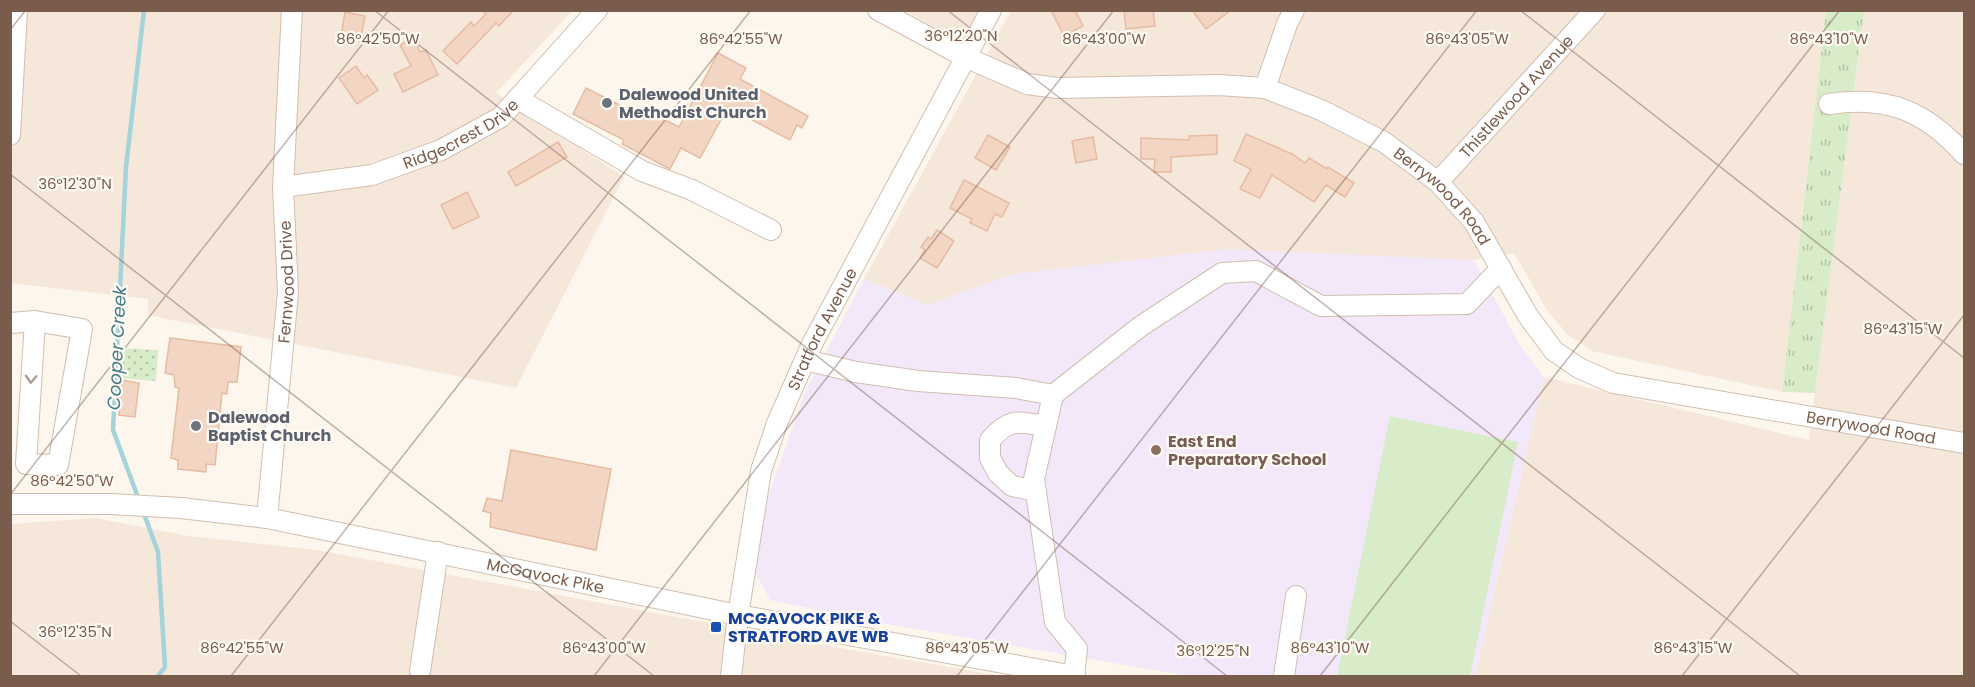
<svg xmlns="http://www.w3.org/2000/svg" width="1975" height="687" font-family="Poppins,sans-serif">
	<defs>
		<pattern id="grass-tufts" width="24" height="20" patternUnits="userSpaceOnUse" patternTransform="scale(1.5)"><rect width="24" height="20" fill="#d8ecc9"/><path d="M3 7l-1-3M5 7V3M7 7l1-3M15 17l-1-3M17 17v-4M19 17l1-3" fill="none" stroke="#b4c2a5"/></pattern>
		<pattern id="park-dots" width="8" height="8" patternUnits="userSpaceOnUse" patternTransform="scale(1.5)"><rect width="8" height="8" fill="#d8ecc9"/><path d="M2 2h.1M6 6h.1" fill="none" stroke="#b4c2a5" stroke-width="1.8" stroke-linecap="round"/></pattern>
	</defs>
	<rect width="100%" height="100%" fill="#fdf6ec"/>
	<g fill="#f5e8da">
		<polygon points="10,11 572,11 496,93 624,177 516,388 148,315 148,299 11,283"/>
		<polygon points="906,11 985,11 973,33 953,38"/>
		<polygon points="1011,11 1826,11 1782,392 1592,351 1568,335 1547,310 1514,253 1474,260 1014,274 928,305 864,279"/>
		<polygon points="1864,11 1964,11 1964,676 1475,676 1544,377 1809,440"/>
		<polygon points="95,518 189,536 317,550 731,627 726,676 11,676 11,524"/>
		<polygon points="745,631 1000,676 741,676"/>
	</g>
	<polygon fill="#f3e8fa" points="1227,249 1474,260 1520,345 1544,377 1475,676 1189,676 876,622 770,600 756,573 765,506 804,394 864,279 928,305 1014,274"/>
	<polygon fill="url(#grass-tufts)" points="1826,11 1864,11 1815,393 1782,392"/>
	<polygon fill="url(#park-dots)" points="119,348 158,350 156,381 119,378"/>
	<polygon fill="#d8ecc9" points="1390,416 1518,442 1470,676 1337,676"/>
	<g fill="none" stroke-linecap="round" stroke-linejoin="round">
		<g stroke="#a5d3da" stroke-width="4.5">
			<polyline points="139,500 113,430 126,167 144,10"/>
			<polyline points="143,511 158,552 165,667 158,676"/>
		</g>
	</g>
	<g fill="#f3d5c3" stroke="#e6bba3" stroke-width="1.5">
		<polygon points="482,10 514,10 499,26 496,23 457,64 443,51 471,22 474,26 486,14"/>
		<polygon points="1051,10 1075,10 1083,26 1064,36"/>
		<polygon points="1124,10 1153,10 1155,26 1126,29"/>
		<polygon points="1192,10 1231,10 1206,29"/>
		<polygon points="345,12 365,16 360,41 341,37"/>
		<polygon points="414,38 420,52 426,50 438,75 403,92 394,74 411,66 400,45"/>
		<polygon points="718,53 746,68 740,79 808,116 802,128 797,125 790,140 728,107 700,158 681,148 670,169 622,144 624,140 573,114 586,88 647,119 651,113 679,127"/>
		<polygon points="356,66 364,78 367,75 378,90 357,104 339,78"/>
		<polygon points="1246,134 1292,154 1305,163 1309,158 1327,169 1328,167 1354,183 1345,197 1326,185 1314,202 1272,175 1260,198 1240,189 1251,169 1234,161"/>
		<polygon points="988,135 1010,147 996,170 975,158"/>
		<polygon points="1217,135 1217,154 1171,157 1171,172 1154,172 1155,159 1141,159 1141,138 1189,140 1189,136"/>
		<polygon points="1093,137 1097,159 1076,163 1072,141"/>
		<polygon points="558,142 567,157 516,186 508,172"/>
		<polygon points="964,180 1009,203 1002,217 995,214 987,231 970,223 972,219 950,208"/>
		<polygon points="467,192 479,217 453,229 441,205"/>
		<polygon points="937,230 954,241 937,268 920,258 925,250 921,247 928,237 931,239"/>
		<polygon points="170,338 241,347 237,382 228,382 227,394 222,393 215,465 206,464 206,472 178,469 178,460 171,458 179,388 175,387 174,375 165,373"/>
		<polygon points="122,380 139,383 135,417 119,415"/>
		<polygon points="511,450 611,469 596,550 490,527 491,513 483,511 487,498 502,501"/>
	</g>
	<g fill="none" stroke-linecap="round" stroke-linejoin="round">
		<g stroke="#d1beb0" stroke-width="22">
			<g id="minor">
				<path id="s1" d="M878 10 965 57 1027 84 1057 88 1218 85 1265 88 1321 110 1384 142 1438 182 1474 222 1528 316 1554 351 1579 368 1613 383 1964 443"/>
				<polyline points="1265,88 1287,24 1294,10"/>
				<polyline points="518,99 642,171 692,190 771,230"/>
				<path d="M1829 104C1887 95 1925 111 1964 154"/>
				<polyline points="10,135 17,10"/>
				<path id="s2" d="M1438 182 1595 10"/>
				<path id="s3" d="M283 187 372 175 441 150 501 117 597 10"/>
				<polyline points="10,323 35,321 82,329 58,465 26,464 35,321"/>
				<polyline points="805,360 856,372 918,381 1016,388 1053,395 1034,479 1055,622 1077,649 1074,676"/>
				<polyline points="1053,395 1141,326 1222,273 1256,271 1321,306 1467,304 1501,268"/>
				<path d="M1036 491 1012 486 998 473 990 458V440C1010 417 1018 422 1046 426"/>
				<path id="s4" d="M10 504H110L181 508 267 518 738 615 1075 676"/>
				<path id="s5" d="M267 518 288 292 283 187 292 10"/>
				<polyline points="420,671 438,552"/>
				<path id="s6" d="M731 676 738 615 761 471 777 423 812 344 991 10"/>
				<polyline points="1284,676 1296,596"/>
			</g>
		</g>
		<use href="#minor" stroke="#fff" stroke-width="20"/>
	</g>
	<defs><path id="oneway-chevron" d="M-2-3.5L2.5 0L-2 3.5" fill="none" stroke-width="1.6" stroke-linecap="round" stroke-linejoin="round" transform="scale(1.5)"/></defs>
	<use stroke="#af9d94" href="#oneway-chevron" transform="translate(31 379) rotate(93)"/>
	<path fill="none" stroke="#7a5c4d" stroke-width="1.5" stroke-opacity="0.45" d="M374 10 1227 676M947 10 1800 676M1520 10 1964 358M10 30 26 10M10 174 654 676M10 495 389 10M10 621 81 676M231 676 751 10M594 676 1114 10M957 676 1477 10M1320 676 1840 10M1682 676 1964 315"/>
	<g fill="#6b7280" stroke="#fffaf3" stroke-width="2">
		<circle cx="607" cy="103" r="6"/>
		<circle cx="196" cy="426" r="6"/>
	</g>
	<circle fill="#8d6e63" stroke="#fffaf3" stroke-width="2" cx="1156" cy="450" r="6"/>
	<rect fill="#1a4fb4" stroke="#fffaf3" stroke-width="2" x="710" y="621" width="12" height="12" rx="3"/>
	<g text-anchor="middle" stroke-width="4.5" stroke-linejoin="round" paint-order="stroke">
		<g font-size="16" font-weight="bold" fill="#5b616d" stroke="#fffaf3" text-anchor="start">
			<text x="619" y="100">Dalewood United<tspan x="619" dy="18">Methodist Church</tspan></text>
			<text x="208" y="423">Dalewood<tspan x="208" dy="18">Baptist Church</tspan></text>
		</g>
		<g font-size="16" fill="#7a5c4d" stroke="#fffaf3">
			<text dy="6" stroke="none"><textPath href="#s2" startOffset="116">Thistlewood Avenue</textPath></text>
			<text dy="6" stroke="none"><textPath href="#s3" startOffset="188">Ridgecrest Drive</textPath></text>
			<text dy="6" stroke="none"><textPath href="#s1" startOffset="616">Berrywood Road</textPath></text>
			<text dy="6" stroke="none"><textPath href="#s5" startOffset="237">Fernwood Drive</textPath></text>
			<text dy="6" stroke="none"><textPath href="#s6" startOffset="362">Stratford Avenue</textPath></text>
			<text dy="6" stroke="none"><textPath href="#s1" startOffset="1138">Berrywood Road</textPath></text>
			<text dy="6" stroke="none"><textPath href="#s4" startOffset="542">McGavock Pike</textPath></text>
		</g>
		<g font-size="16" font-weight="bold" fill="#785e54" stroke="#fffaf3" text-anchor="start">
			<text x="1168" y="447">East End<tspan x="1168" dy="18">Preparatory School</tspan></text>
		</g>
		<g font-size="16" font-weight="bold" fill="#164399" stroke="#fffaf3" text-anchor="start">
			<text x="728" y="624">MCGAVOCK PIKE &amp;<tspan x="728" dy="18">STRATFORD AVE WB</tspan></text>
		</g>
		<g font-size="18" font-style="italic" fill="#437c86" stroke="#fffaf3">
			<text transform="translate(117 348) rotate(-87)" y="6">Cooper Creek</text>
		</g>
	</g>
	<g font-size="15" text-anchor="middle" fill="#7a5c4d" stroke="#fffaf3" stroke-width="4.5" stroke-linejoin="round" paint-order="stroke">
		<text x="961" y="41">36°12'20"N</text>
		<text x="1467" y="44">86°43'05"W</text>
		<text x="378" y="44">86°42'50"W</text>
		<text x="741" y="44">86°42'55"W</text>
		<text x="1104" y="44">86°43'00"W</text>
		<text x="1829" y="44">86°43'10"W</text>
		<text x="75" y="189">36°12'30"N</text>
		<text x="1903" y="334">86°43'15"W</text>
		<text x="72" y="486">86°42'50"W</text>
		<text x="75" y="637">36°12'35"N</text>
		<text x="242" y="653">86°42'55"W</text>
		<text x="604" y="653">86°43'00"W</text>
		<text x="967" y="653">86°43'05"W</text>
		<text x="1330" y="653">86°43'10"W</text>
		<text x="1693" y="653">86°43'15"W</text>
		<text x="1213" y="656">36°12'25"N</text>
	</g>
	<rect width="1975" height="687" fill="none" stroke="#7a5c4d" stroke-width="24"/>
</svg>
